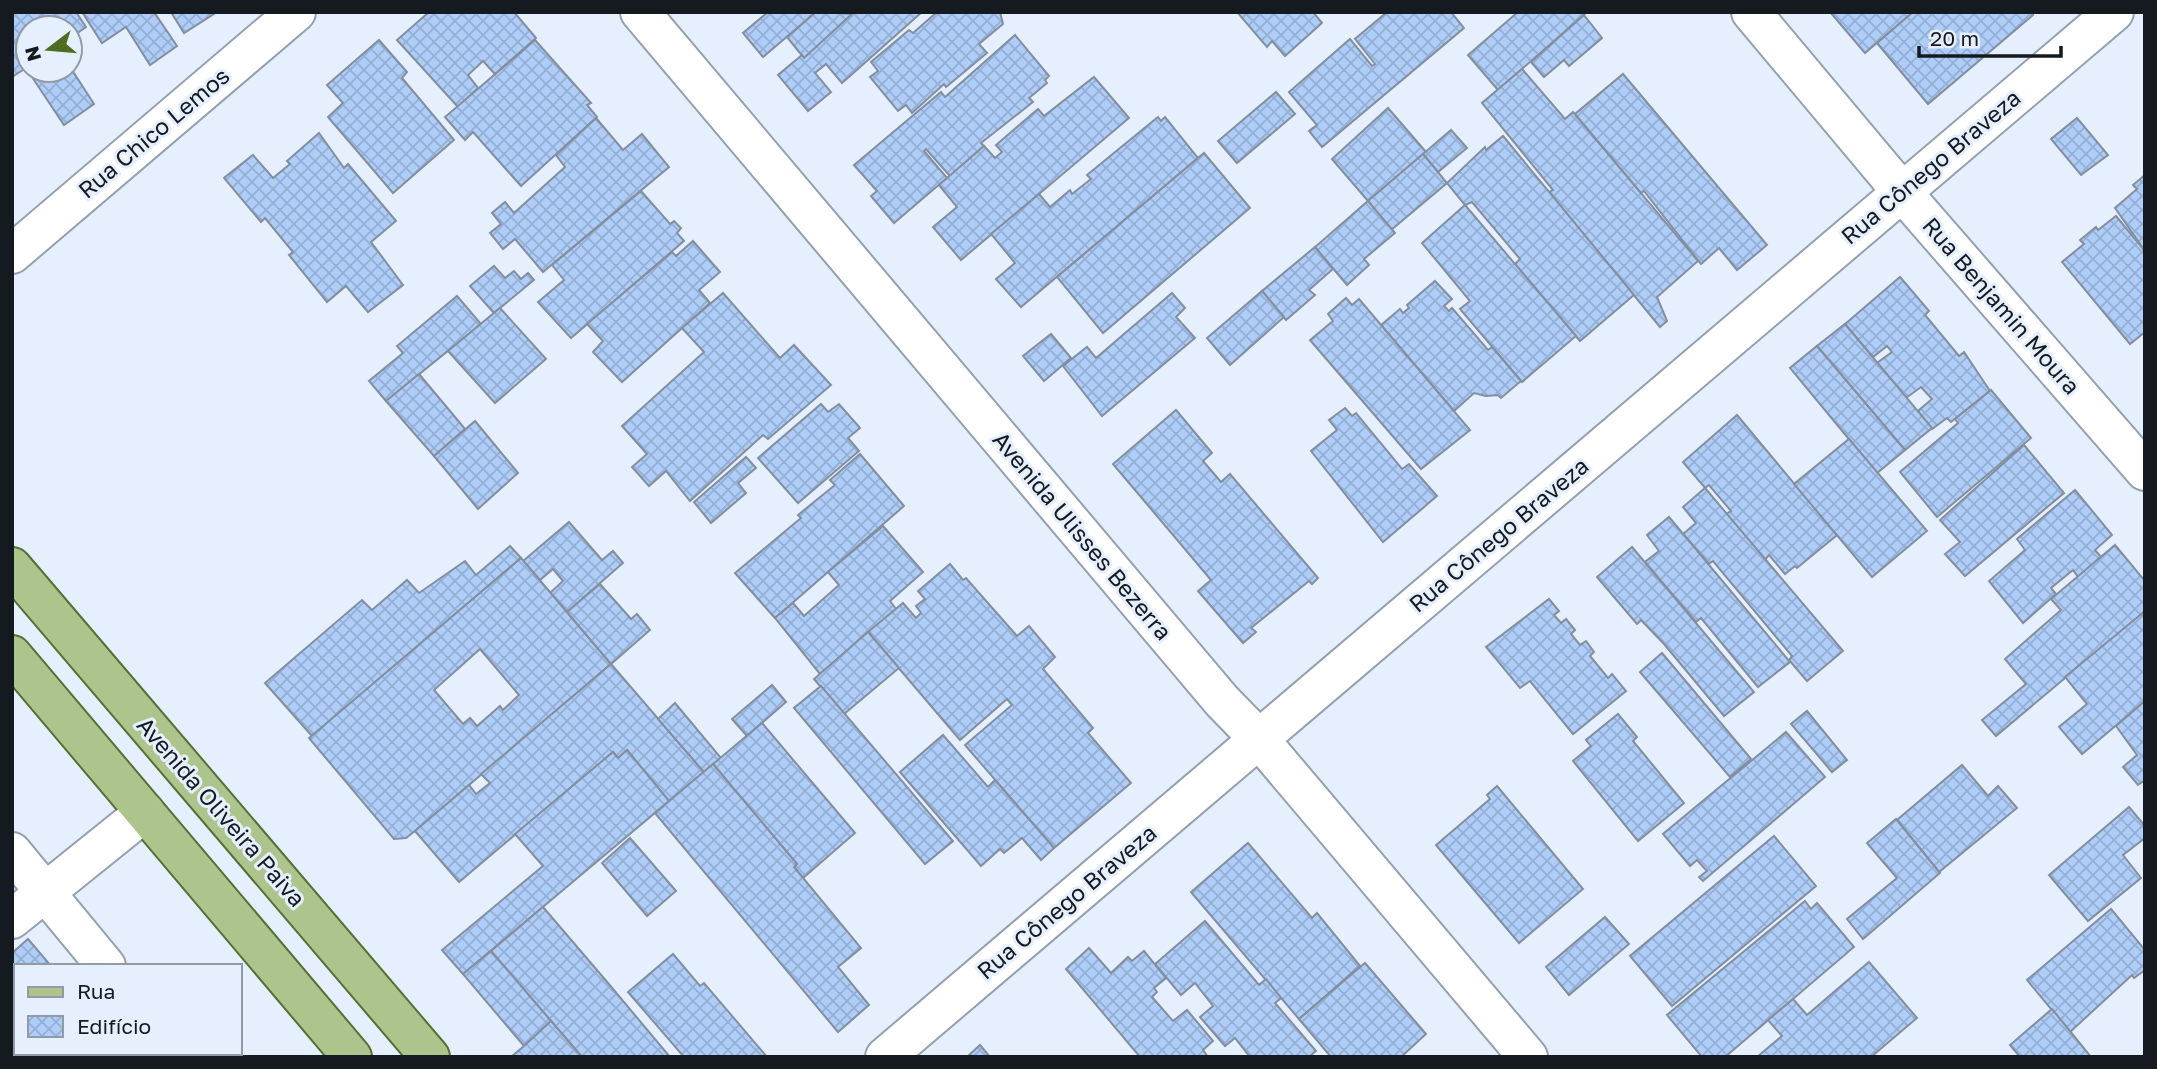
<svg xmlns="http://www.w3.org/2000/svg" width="2157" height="1069" font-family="'Golos Text',sans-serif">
	<defs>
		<pattern id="building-cross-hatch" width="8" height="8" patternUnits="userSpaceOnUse" patternTransform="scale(1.75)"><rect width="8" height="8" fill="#aecdf8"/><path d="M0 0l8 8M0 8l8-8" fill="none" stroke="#95afd4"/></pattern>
	</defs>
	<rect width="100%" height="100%" fill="#e5effd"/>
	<g fill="url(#building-cross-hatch)" stroke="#838e9e" stroke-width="2" fill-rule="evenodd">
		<polygon points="12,12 76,12 86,27 70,38 70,28 28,28 28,70 70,70 70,67 94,104 64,125 26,68 12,77"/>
		<polygon points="82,12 154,12 177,46 150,65 126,27 102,43"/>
		<polygon points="171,12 217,12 184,33"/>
		<polygon points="429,12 514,12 536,38 495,74 483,61 468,75 478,88 458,107 397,40"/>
		<polygon points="768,12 816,12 763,57 743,33"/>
		<polygon points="816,12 855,14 804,58 787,37"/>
		<polygon points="854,12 922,12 842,83 826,64 815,73 831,92 808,111 778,75 802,55 804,58"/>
		<polygon points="937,12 1000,12 1003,24 979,44 987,53 946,87 944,84 912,113 906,105 898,111 870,77 878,71 871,62 909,30 913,33"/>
		<polygon points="1237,12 1313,12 1322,23 1285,56 1272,41 1267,47"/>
		<polygon points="1387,12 1451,12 1464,28 1322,147 1309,131 1317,125 1289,92 1350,39 1372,66 1375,64 1355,39"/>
		<polygon points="1518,12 1587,12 1498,90 1468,55"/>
		<polygon points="1830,12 1913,12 1865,53"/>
		<polygon points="1913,12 2031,12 2033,15 1928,104 1877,43"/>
		<polygon points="1584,15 1602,38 1569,66 1564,60 1544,77 1531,62"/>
		<polygon points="1015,35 1049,76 1045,80 1047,83 1029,98 1033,102 981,143 984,146 950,176 926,149 924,151 947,178 894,223 871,196 877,191 854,165 941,92 945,97"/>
		<polygon points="379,40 407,72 402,78 454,140 393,193 328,117 343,103 327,85"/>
		<polygon points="535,40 591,103 587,105 597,117 521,186 473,132 465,140 445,117"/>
		<polygon points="1522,69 1565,119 1573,112 1698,261 1657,297 1667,321 1660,327 1549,192 1553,190 1482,103"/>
		<polygon points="1623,74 1767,245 1737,270 1719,248 1701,264 1644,191 1641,193 1575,114"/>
		<polygon points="1094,77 1129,118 961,260 933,227 957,207 939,185 984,146 995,158 1002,152 996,145 1038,109 1044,116"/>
		<polygon points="1276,92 1295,114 1237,163 1218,141"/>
		<polygon points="1388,108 1426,152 1368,201 1332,159"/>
		<polygon points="1158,117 1161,121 1165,117 1198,158 1021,307 996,279 1015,263 991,234 1039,194 1050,207 1070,190 1072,194 1091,179 1087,175"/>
		<polygon points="596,118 623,150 642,134 669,167 543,272 515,239 503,249 490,233 501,224 492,213 505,202 514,213 565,167 556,155"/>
		<polygon points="2077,118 2108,155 2081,175 2051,139"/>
		<polygon points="1451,130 1467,148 1438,172 1423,154"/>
		<polygon points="319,133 344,168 348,164 396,221 371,242 403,285 368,312 346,286 327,302 289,255 293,252 265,218 261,222 224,178 253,155 273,178 290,164 287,161"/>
		<polygon points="1503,136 1634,295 1580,341 1515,264 1520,259 1472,202 1465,205 1447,183 1485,147 1486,150"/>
		<polygon points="1204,153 1250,208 1103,333 1057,277"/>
		<polygon points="1423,154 1447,183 1391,230 1368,201"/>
		<polygon points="2145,175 2145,251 2115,208 2137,189 2133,185"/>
		<polygon points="641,191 670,224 674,221 681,228 677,233 684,241 571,338 538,302 564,280 552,265"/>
		<polygon points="1368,201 1395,233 1364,259 1369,265 1347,285 1315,247"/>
		<polygon points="1465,205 1576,336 1522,382 1460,309 1470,301 1422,243"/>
		<polygon points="2116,216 2145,251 2145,332 2130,344 2062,262 2084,244 2080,240 2096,227 2098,230"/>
		<polygon points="693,241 720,272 699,290 710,303 622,382 593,352 603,341 587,324 672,252 676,256"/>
		<polygon points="1315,247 1333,269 1309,290 1315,295 1286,320 1262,291"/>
		<polygon points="494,266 505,278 514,271 521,279 528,273 534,280 494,313 470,286"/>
		<polygon points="1900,277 1929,311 1925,315 1959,356 1964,352 1990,391 1951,422 1947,418 1932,429 1918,411 1932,399 1921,387 1906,398 1877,363 1892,352 1887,346 1873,357 1845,324"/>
		<polygon points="1435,281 1452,299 1444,306 1449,311 1452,308 1488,350 1492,347 1521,381 1501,398 1498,395 1486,396 1474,393 1454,411 1381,325 1400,309 1403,313 1409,308 1407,305"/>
		<polygon points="1262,291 1284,317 1230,365 1207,338"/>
		<polygon points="723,293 780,358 794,345 831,385 768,439 763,435 690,501 666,471 649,486 632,467 647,454 622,426 704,352 682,328"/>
		<polygon points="1172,293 1185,308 1176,317 1195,338 1102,416 1063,366 1087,347 1096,358"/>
		<polygon points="457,296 481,324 386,401 369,381 403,353 397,346"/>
		<polygon points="1346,298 1352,305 1359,299 1470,430 1421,469 1310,340 1333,321 1328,314"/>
		<polygon points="500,308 546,359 495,403 448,351"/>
		<polygon points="1845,324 1932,428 1905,450 1817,346"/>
		<polygon points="1051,334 1071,358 1044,381 1023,356"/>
		<polygon points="1817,346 1905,450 1877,473 1790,368"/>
		<polygon points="419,374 465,429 434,456 386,401"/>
		<polygon points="1991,390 2031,438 1937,517 1900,472 1958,423 1955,419"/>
		<polygon points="821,404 828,412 839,404 860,428 848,438 859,451 798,503 758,458"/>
		<polygon points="1345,408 1352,416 1356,413 1402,469 1409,464 1437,496 1383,542 1311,451 1337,430 1329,420"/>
		<polygon points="1176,410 1212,453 1203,461 1221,482 1230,474 1318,578 1312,584 1309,581 1251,628 1256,632 1243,643 1198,591 1211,580 1113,464"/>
		<polygon points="1737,415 1837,535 1797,568 1795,566 1785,574 1769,555 1765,560 1726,514 1731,511 1709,485 1705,488 1683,462"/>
		<polygon points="475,421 518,473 478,509 434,456"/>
		<polygon points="1849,439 1927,531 1872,577 1794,484"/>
		<polygon points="2024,445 2064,493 1965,576 1945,554 1960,542 1940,520"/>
		<polygon points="860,454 904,506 775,618 735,573 801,518 798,515 835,485 830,480"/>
		<polygon points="746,457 756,468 738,483 746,493 711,523 694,502"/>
		<polygon points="1705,488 1843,651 1807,681 1789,660 1792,656 1713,561 1709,564 1683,534 1696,523 1683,507"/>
		<polygon points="2075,490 2112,535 2095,550 2101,557 2078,577 2073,570 2051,588 2056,594 2023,623 1989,581 2025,550 2017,539"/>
		<polygon points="1669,517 1790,662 1758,687 1701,618 1696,622 1645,562 1659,551 1647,535"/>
		<polygon points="569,522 602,560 613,551 623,563 567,612 550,593 563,581 553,569 540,580 523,561"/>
		<polygon points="883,526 923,572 890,601 896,609 820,674 775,618 793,603 804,616 839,585 828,572"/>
		<polygon points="2115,545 2145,581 2145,611 1996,736 1982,720 2026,684 2005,659 2061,610 2051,599"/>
		<polygon points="510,546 521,558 312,736 265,683 362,600 372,610 407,580 419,593 465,561 476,575"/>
		<polygon points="1632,547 1754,692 1724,716 1664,644 1641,620 1637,624 1597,577"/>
		<path d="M521 558 611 664 415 831 406 838 394 839 309 738ZM480 649 519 695 503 710 500 706 477 726 470 718 463 724 434 690Z"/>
		<polygon points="950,564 963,580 966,578 1017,636 1029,626 1055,657 1043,669 1093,728 1088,733 1131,783 1054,848 965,745 1012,705 1007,699 960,740 868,632 903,603 916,618 921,613 916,606 925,599 918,591"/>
		<polygon points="600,584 631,619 637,614 650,630 611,664 567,612"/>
		<polygon points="1549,599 1559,611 1554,615 1561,623 1566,619 1575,630 1571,634 1580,645 1586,641 1594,652 1590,656 1608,678 1612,674 1626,691 1573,734 1530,681 1520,688 1486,647"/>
		<polygon points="2145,611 2145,701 2082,754 2059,727 2087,704 2065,677"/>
		<polygon points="868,632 899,668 844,714 814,679"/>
		<polygon points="1662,653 1751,759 1730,777 1640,672"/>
		<polygon points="611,664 704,772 669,801 627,750 618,758 613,752 459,882 415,831 469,785 476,794 490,783 481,774"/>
		<polygon points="772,685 786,702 747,736 732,719"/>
		<polygon points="821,686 953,841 925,864 794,708"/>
		<polygon points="2145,701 2145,780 2138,785 2123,767 2137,755 2116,726"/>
		<polygon points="675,703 721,758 704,772 658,719"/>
		<polygon points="1807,711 1847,760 1832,772 1791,724"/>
		<polygon points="1618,714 1637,737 1633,741 1684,803 1638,841 1573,761 1591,746 1586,740"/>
		<polygon points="762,723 855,833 803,878 794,867 797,864 713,764"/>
		<polygon points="1786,732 1825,777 1703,881 1699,877 1707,871 1697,860 1690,866 1663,834"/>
		<polygon points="943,735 988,787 995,780 1054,848 1041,860 1022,838 1004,853 1000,849 981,866 900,772"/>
		<polygon points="627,750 669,801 463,974 442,950 543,866 515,834 613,752 618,758"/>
		<polygon points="713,764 797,864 794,867 861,948 838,967 869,1005 838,1032 655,813"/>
		<polygon points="1962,765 1988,796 1998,786 2017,808 1939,872 1897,820"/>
		<polygon points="1497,786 1583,889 1519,943 1436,845 1490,799 1487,795"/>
		<polygon points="2129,807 2145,826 2145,838 2123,855 2141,878 2088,921 2049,875"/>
		<polygon points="1896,819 1940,873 1863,939 1847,919 1897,878 1867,843"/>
		<polygon points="1774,836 1816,886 1672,1006 1630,956"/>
		<polygon points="630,838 676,891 647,916 602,863"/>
		<polygon points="1248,843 1312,918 1317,913 1360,966 1299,1019 1191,892"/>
		<polygon points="1805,901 1811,909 1817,903 1854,947 1725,1057 1702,1057 1667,1015"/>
		<polygon points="543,907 608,983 670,1057 582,1057 491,951"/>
		<polygon points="2111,909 2145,950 2145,970 2134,978 2132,975 2070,1032 2027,980"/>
		<polygon points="1605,917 1629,944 1569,995 1546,967"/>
		<polygon points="1205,921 1259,985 1266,979 1281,998 1275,1003 1316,1051 1309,1057 1250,1057 1235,1038 1225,1046 1200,1017 1213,1006 1195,983 1181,995 1155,964"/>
		<polygon points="28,939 51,966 16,966 16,1053 124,1053 127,1057 12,1057 12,953"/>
		<polygon points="1089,948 1111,973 1128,957 1132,961 1144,951 1166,978 1154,988 1157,992 1152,997 1173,1021 1187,1010 1213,1041 1203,1050 1208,1057 1140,1057 1066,969"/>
		<polygon points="491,951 551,1021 524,1046 463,974"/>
		<polygon points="673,954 700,986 704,983 767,1057 684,1057 628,992"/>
		<polygon points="1869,962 1917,1018 1871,1057 1757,1057 1782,1036 1768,1020 1793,999 1807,1015"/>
		<polygon points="1365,963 1426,1034 1401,1057 1331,1057 1299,1019"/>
		<polygon points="2052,1009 2061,1020 2091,1057 2020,1057 2010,1045"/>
		<polygon points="551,1021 582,1057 511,1057 524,1046"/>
		<polygon points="980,1045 990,1057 967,1057"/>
	</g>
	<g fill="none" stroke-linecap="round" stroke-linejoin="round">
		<g stroke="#94a0b0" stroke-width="42">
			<g id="minor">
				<polyline points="640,12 1222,701 1259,739 1528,1057"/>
				<polyline points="1751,12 1902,192 2145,471"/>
				<polyline points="12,254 296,12"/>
				<polyline points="12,852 106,966"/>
				<polyline points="12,919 145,812"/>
				<polyline points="179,1053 182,1057"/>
				<polyline points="885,1057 2114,12"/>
			</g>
		</g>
		<g stroke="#557034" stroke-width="42">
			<g id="major">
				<polyline points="12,567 430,1057"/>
				<polyline points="12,655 352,1057"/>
			</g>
		</g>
		<use href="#minor" stroke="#fff" stroke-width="38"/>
		<use href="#major" stroke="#adc58c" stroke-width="38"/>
	</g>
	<g text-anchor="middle" stroke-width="6" stroke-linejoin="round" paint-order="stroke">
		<g font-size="23" fill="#151a20" stroke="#e5effd">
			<text transform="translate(154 133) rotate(-40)" y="8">Rua Chico Lemos</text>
			<text transform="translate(1931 167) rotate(-40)" y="8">Rua Cônego Braveza</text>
			<text transform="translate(2001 306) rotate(49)" y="8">Rua Benjamin Moura</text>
			<text transform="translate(1499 535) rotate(-40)" y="8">Rua Cônego Braveza</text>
			<text transform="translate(1082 536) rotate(50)" y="8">Avenida Ulisses Bezerra</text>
			<text transform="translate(221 812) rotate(49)" y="8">Avenida Oliveira Paiva</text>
			<text transform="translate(1067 902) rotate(-40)" y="8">Rua Cônego Braveza</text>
		</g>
	</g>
	<rect width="2157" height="1069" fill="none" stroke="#151a20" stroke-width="28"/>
	<rect x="14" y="964" width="228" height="91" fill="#e5effd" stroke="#929aa5" stroke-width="2"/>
	<rect x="28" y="987" width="35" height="10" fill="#adc58c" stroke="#929aa5" stroke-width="2"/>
	<text x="77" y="999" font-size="21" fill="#151a20">Rua</text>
	<rect x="28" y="1016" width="35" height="21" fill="url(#building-cross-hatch)" stroke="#929aa5" stroke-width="2"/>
	<text x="77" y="1034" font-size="21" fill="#151a20">Edifício</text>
	<g transform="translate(49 49) rotate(254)"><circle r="33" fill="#e5effd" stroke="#929aa5" stroke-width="2"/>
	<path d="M0-5L12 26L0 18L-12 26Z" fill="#4f6d22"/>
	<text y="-10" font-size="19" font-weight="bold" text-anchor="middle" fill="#151a20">N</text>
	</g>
	<path d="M1919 46v10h142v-10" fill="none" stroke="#151a20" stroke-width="3.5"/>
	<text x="1930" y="46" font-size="21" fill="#151a20" stroke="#e5effd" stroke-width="5" paint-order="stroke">20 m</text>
</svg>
